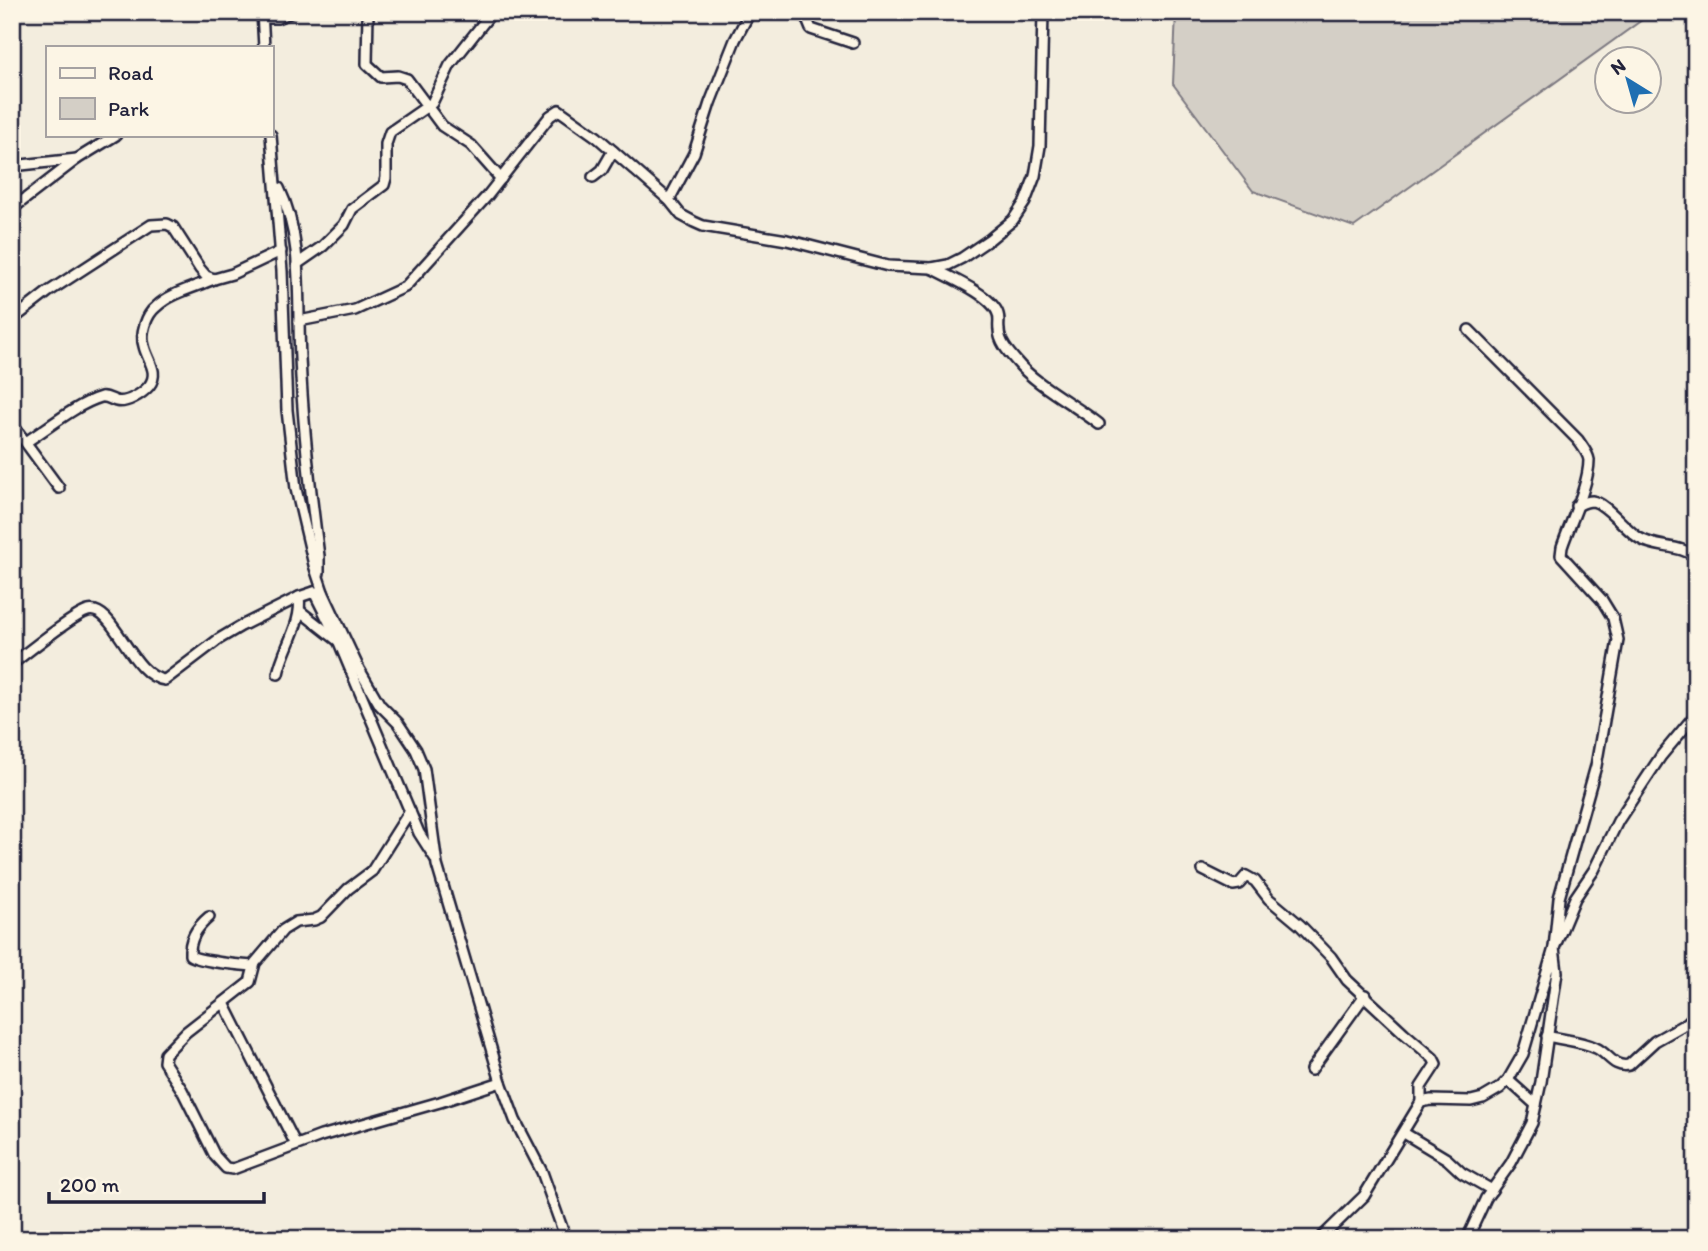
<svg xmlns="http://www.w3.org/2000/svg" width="1708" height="1251" font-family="Itim,sans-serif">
	<rect width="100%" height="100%" fill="#f3edde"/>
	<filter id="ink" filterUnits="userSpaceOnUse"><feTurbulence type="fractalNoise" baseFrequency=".0143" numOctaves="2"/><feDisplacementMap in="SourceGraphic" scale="14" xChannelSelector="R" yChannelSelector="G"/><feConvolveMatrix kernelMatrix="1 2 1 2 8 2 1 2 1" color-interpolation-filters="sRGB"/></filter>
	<g filter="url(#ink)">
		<polygon fill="#d4cfc6" stroke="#7b7880" stroke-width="2" points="1176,12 1653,12 1354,227 1253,191 1173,84"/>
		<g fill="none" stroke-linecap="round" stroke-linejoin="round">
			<g stroke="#22223b" stroke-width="14">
				<g id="minor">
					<polyline points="262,12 264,47"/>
					<polyline points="368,12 367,64 381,77 398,76 407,79 442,126 471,145 501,179"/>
					<polyline points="804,12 811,29 853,43"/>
					<polyline points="262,18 277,18 292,12"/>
					<polyline points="271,135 282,271 287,410 296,489 314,565 323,592 359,669 380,705 398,723 416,750 424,769 437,865 501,1082 515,1120 542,1172 566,1239"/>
					<polyline points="12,166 77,159"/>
					<polyline points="593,177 602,170 613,151"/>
					<path d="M279 188C304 239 297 302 300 358 303 424 310 490 319 556V573"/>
					<polyline points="669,200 694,153 710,103 735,40 750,12"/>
					<polyline points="12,209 77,159 116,135"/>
					<polyline points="297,264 323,246 344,225 352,209 384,185 386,178 386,144 390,132 432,103 450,65 492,12"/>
					<path d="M932 268C949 277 992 295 998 314 1000 320 998 324 999 330 999 342 1009 353 1017 362 1036 385 1075 405 1099 424"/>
					<polyline points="12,320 48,292 151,225 167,224 173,227 200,269 206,276 214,279 232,274 281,251"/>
					<polyline points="299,321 355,310 405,287 488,195 550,116 559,110 597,137 669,200 681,215 694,222 703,226 787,240 888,266 932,268 948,265 962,258 990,239 1013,220 1025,202 1035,176 1040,146 1043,12"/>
					<polyline points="12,424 59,488"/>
					<path d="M26 442C48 428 77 404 101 397 107 396 110 399 116 401 126 404 142 394 149 386 160 372 147 360 144 346 140 334 146 315 156 307 170 293 196 287 214 279"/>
					<path d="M1576 506C1581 504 1586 501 1592 501 1605 502 1626 530 1639 538 1656 549 1680 544 1696 557"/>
					<polyline points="314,592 338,640 419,833 435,858"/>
					<polyline points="300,611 337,640"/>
					<path d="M12 664C28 652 73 615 88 611 114 604 131 677 165 680L219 639 241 626 299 597 314 592H323"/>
					<path d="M278 674C283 648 303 623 299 597"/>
					<polyline points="410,811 372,871 348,889 321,917 314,920 296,922 283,930 255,963 250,982 186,1032 165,1054 164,1062 182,1090 215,1156 226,1168 233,1169 321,1136 440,1102 501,1082"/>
					<polyline points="1203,870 1233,885 1239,884 1246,876 1255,881 1269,899 1300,925 1331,957 1347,980 1404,1033 1433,1058 1436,1064 1421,1087 1421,1102"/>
					<path d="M209 917C197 927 189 939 190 955 196 961 241 965 253 966"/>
					<polyline points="224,1003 296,1145"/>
					<path d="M1547 1036C1563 1040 1582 1041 1596 1048 1609 1054 1613 1068 1629 1065L1655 1041 1687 1023 1696 1014"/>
					<polyline points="1311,1070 1365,995"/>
					<polyline points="1508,1080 1536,1105"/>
					<polyline points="1404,1133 1447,1159 1462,1173 1492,1190"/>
					<path d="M1320 1239 1364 1196 1421 1102 1431 1100 1471 1101 1483 1098 1500 1088 1508 1080 1523 1054 1554 948 1559 898 1596 766 1618 640 1613 618 1602 600 1561 555 1562 547C1570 523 1589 485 1589 460 1588 453 1582 446 1578 440L1469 330"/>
					<polyline points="1467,1239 1486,1198 1511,1163 1532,1123 1541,1082 1557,972 1554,948 1575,898 1594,870 1618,821 1661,756 1696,714"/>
				</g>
			</g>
			<use href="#minor" stroke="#fcf5e5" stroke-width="9"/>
		</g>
	</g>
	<rect width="1708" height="1251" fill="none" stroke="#fcf5e5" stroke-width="42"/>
	<rect x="21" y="21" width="1666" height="1209" fill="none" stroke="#22223b" stroke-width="2.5" filter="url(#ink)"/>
	<rect x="46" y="46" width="228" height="91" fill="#fcf5e5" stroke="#a5a1a1" stroke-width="2"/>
	<rect x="60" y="68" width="35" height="10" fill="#fcf5e5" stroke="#a5a1a1" stroke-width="2"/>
	<text x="108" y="80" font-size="21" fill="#22223b">Road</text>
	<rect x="60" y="98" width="35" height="21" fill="#d4cfc6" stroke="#a5a1a1" stroke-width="2"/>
	<text x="108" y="116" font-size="21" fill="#22223b">Park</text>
	<g transform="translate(1628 80) rotate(323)"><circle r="33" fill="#fcf5e5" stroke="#a5a1a1" stroke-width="2"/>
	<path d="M0-5L12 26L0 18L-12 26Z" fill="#1f6fb2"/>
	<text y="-10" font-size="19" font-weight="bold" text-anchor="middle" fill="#22223b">N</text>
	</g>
	<path d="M49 1192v10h215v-10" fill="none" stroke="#22223b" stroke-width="3.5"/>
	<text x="60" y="1192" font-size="21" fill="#22223b" stroke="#fcf5e5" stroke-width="5" paint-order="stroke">200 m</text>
</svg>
